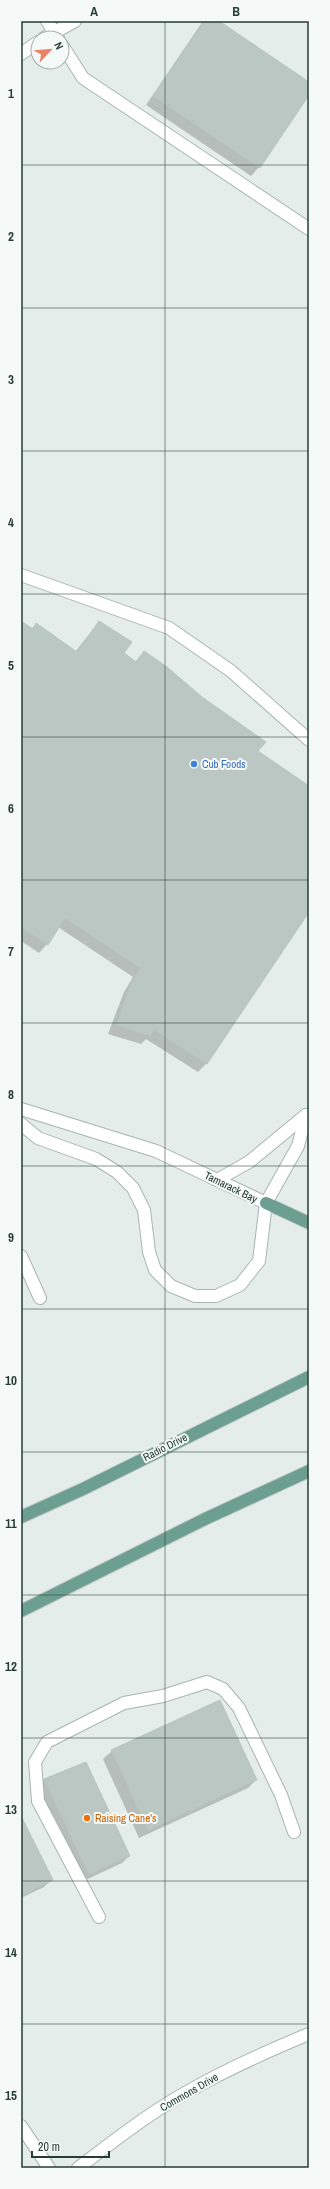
<svg xmlns="http://www.w3.org/2000/svg" width="330" height="2189" font-family="'Archivo Narrow',sans-serif">
	<rect width="100%" height="100%" fill="#e4ede9"/>
	<g fill="#0003">
		<polygon points="203,21 218,21 309,83 309,93 259,167 251,176 146,105"/>
		<polygon points="21,622 31,629 36,625 75,652 99,622 123,654 135,662 144,653 257,751 309,787 309,910 206,1064 198,1072 146,1039 141,1044 108,1034 124,992 133,977 58,927 47,944 39,953 21,941"/>
		<polygon points="112,1751 256,1780 248,1788 139,1838 103,1759"/>
		<polygon points="85,1763 129,1856 122,1863 81,1882 37,1787 44,1779"/>
		<polygon points="21,1818 51,1880 44,1887 21,1898"/>
	</g>
	<g fill="#bac7c2" stroke="#b7c6bf">
		<polygon points="204,21 219,21 309,82 309,95 260,168 153,96"/>
		<polygon points="21,621 33,629 36,623 77,652 99,621 132,642 124,653 136,662 144,651 167,667 202,697 266,742 258,751 309,786 309,912 207,1064 154,1030 150,1036 116,1025 131,983 140,968 65,918 48,945 21,927"/>
		<polygon points="220,1700 257,1780 148,1830 111,1750"/>
		<polygon points="86,1762 130,1856 89,1875 44,1779"/>
		<polygon points="21,1816 53,1880 21,1896"/>
	</g>
	<g fill="none" stroke-linecap="round" stroke-linejoin="round">
		<g stroke="#a7b5b0" stroke-width="14">
			<g id="minor">
				<polyline points="47,21 58,38"/>
				<polyline points="44,38 75,21"/>
				<polyline points="62,45 83,78 309,229"/>
				<polyline points="21,54 38,42"/>
				<polyline points="21,575 169,628 231,671 309,740"/>
				<polyline points="21,1109 156,1151 266,1203"/>
				<polyline points="21,1124 38,1138 96,1159 117,1172 133,1188 144,1210 149,1252 155,1270 171,1286 195,1296 216,1296 240,1285 259,1261 266,1203 298,1146 306,1115"/>
				<polyline points="217,1180 249,1162 306,1115"/>
				<polyline points="21,1256 40,1298"/>
				<polyline points="99,1917 38,1801 35,1762 47,1742 124,1703 163,1696 207,1682 223,1689 239,1708 281,1795 294,1832"/>
				<polyline points="21,2126 49,2168"/>
				<path d="M78 2168C111 2143 144 2117 180 2096 221 2072 265 2052 309 2034"/>
			</g>
		</g>
		<g stroke="#c2c9c7" stroke-width="14">
			<g id="major">
				<polyline points="266,1203 309,1223"/>
				<polyline points="21,1517 83,1489 309,1377"/>
				<polyline points="21,1611 205,1519 309,1471"/>
			</g>
		</g>
		<use href="#minor" stroke="#fff" stroke-width="12"/>
		<use href="#major" stroke="#6c9f90" stroke-width="12"/>
	</g>
	<path fill="none" stroke="#253d36" stroke-width="1" stroke-opacity="0.55" d="M165 21V2168M21 165H309M21 308H309M21 451H309M21 594H309M21 737H309M21 880H309M21 1023H309M21 1166H309M21 1309H309M21 1452H309M21 1595H309M21 1738H309M21 1881H309M21 2024H309"/>
	<circle fill="#3f7fe0" stroke="#f5f9f7" stroke-width="1.5" cx="194" cy="764" r="4"/>
	<circle fill="#e8710a" stroke="#f5f9f7" stroke-width="1.5" cx="87" cy="1818" r="4"/>
	<g text-anchor="middle" stroke-width="4" stroke-linejoin="round" paint-order="stroke">
		<g font-size="11" fill="#366cbe" stroke="#f5f9f7" text-anchor="start">
			<text x="202" y="768">Cub Foods</text>
		</g>
		<g font-size="11" fill="#253d36" stroke="#f5f9f7">
			<text transform="translate(231 1187) rotate(26)" y="4">Tamarack Bay</text>
			<text transform="translate(165 1447) rotate(-27)" y="4">Radio Drive</text>
			<text transform="translate(189 2092) rotate(-30)" y="4">Commons Drive</text>
		</g>
		<g font-size="11" fill="#c56008" stroke="#f5f9f7" text-anchor="start">
			<text x="95" y="1822">Raising Cane's</text>
		</g>
	</g>
	<rect width="330" height="2189" fill="none" stroke="#f5f9f7" stroke-width="44"/>
	<g transform="translate(50 50) rotate(64)"><circle r="19" fill="#f5f9f7" stroke="#a2aeaa"/>
	<path d="M0-3L7 15L0 10L-7 15Z" fill="#e88367"/>
	<text y="-6" font-size="11" font-weight="bold" text-anchor="middle" fill="#253d36">N</text>
	</g>
	<path d="M32 2151v6h77v-6" fill="none" stroke="#253d36" stroke-width="2"/>
	<text x="38" y="2151" font-size="12" fill="#253d36" stroke="#f5f9f7" stroke-width="3" paint-order="stroke">20 m</text>
	<rect x="22" y="22" width="286" height="2145" fill="none" stroke="#253d36" stroke-width="1.5"/>
	<g font-size="13" text-anchor="middle" font-weight="bold" fill="#253d36">
		<text x="94" y="16">A</text>
		<text x="236" y="16">B</text>
		<text x="11" y="98">1</text>
		<text x="11" y="241">2</text>
		<text x="11" y="384">3</text>
		<text x="11" y="527">4</text>
		<text x="11" y="670">5</text>
		<text x="11" y="813">6</text>
		<text x="11" y="956">7</text>
		<text x="11" y="1099">8</text>
		<text x="11" y="1242">9</text>
		<text x="11" y="1385">10</text>
		<text x="11" y="1528">11</text>
		<text x="11" y="1671">12</text>
		<text x="11" y="1814">13</text>
		<text x="11" y="1957">14</text>
		<text x="11" y="2100">15</text>
	</g>
</svg>
